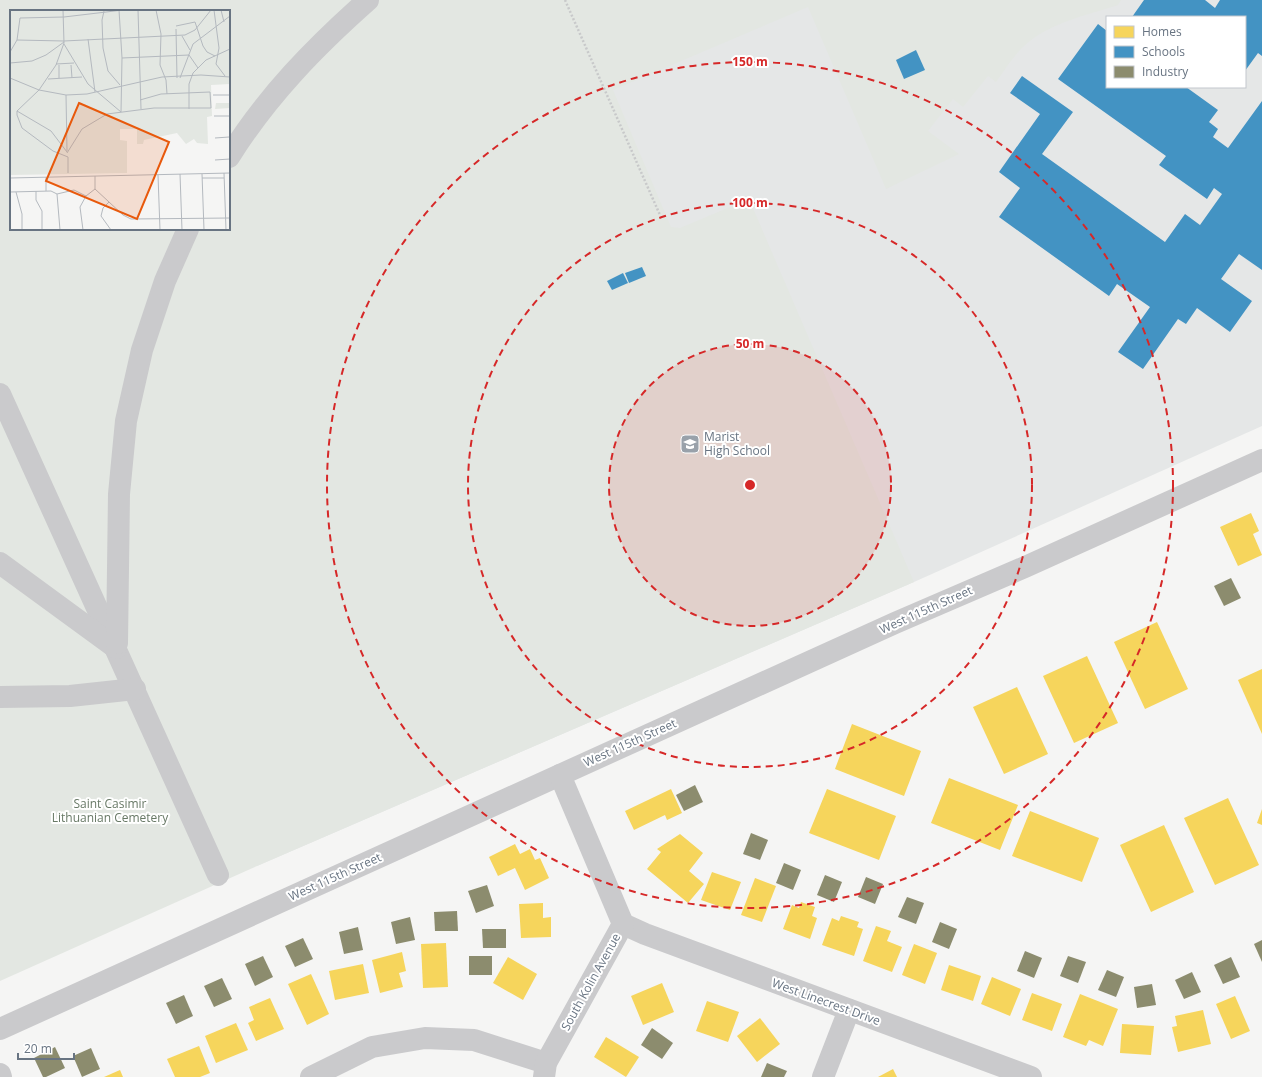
<svg xmlns="http://www.w3.org/2000/svg" width="1262" height="1077" font-family="'Open Sans',sans-serif">
	<rect width="100%" height="100%" fill="#f5f5f4"/>
	<path fill="#e5e7e7" fill-rule="evenodd" d="M499 0H1262V426L914 582 257 866 229 229ZM1107 17H1245V87H1107Z"/>
	<path fill="#e3e7e2" fill-rule="evenodd" d="M0 0H1121L1118 5C1085 16 1047 23 1022 48 1012 58 1004 71 996 82L988 76 963 107 953 99 928 131 959 154 886 189 808 7 613 90 671 227 680 228 749 199 914 582 257 866 0 981ZM11 11H229V229H11Z"/>
	<g fill="#f6d55c">
		<polygon points="1251,513 1259,531 1253,534 1262,555 1238,566 1220,527"/>
		<polygon points="1157,622 1188,689 1145,709 1114,642"/>
		<polygon points="1087,656 1118,723 1074,743 1043,676"/>
		<polygon points="1262,669 1262,734 1238,680"/>
		<polygon points="1017,687 1048,754 1004,774 973,707"/>
		<polygon points="852,724 921,751 904,796 835,769"/>
		<polygon points="949,778 1018,805 1000,850 931,823"/>
		<polygon points="671,789 682,813 667,820 665,815 634,830 625,811"/>
		<polygon points="827,789 896,816 879,860 809,833"/>
		<polygon points="1228,798 1259,865 1215,885 1184,818"/>
		<polygon points="1262,809 1262,825 1257,823"/>
		<polygon points="1030,811 1099,838 1082,882 1012,856"/>
		<polygon points="1164,825 1194,892 1151,912 1120,845"/>
		<polygon points="680,834 703,853 689,871 704,884 688,903 647,869 661,852 657,849"/>
		<polygon points="515,844 520,854 530,849 535,860 540,858 549,878 525,890 515,868 498,876 489,857"/>
		<polygon points="712,872 741,882 730,910 701,900"/>
		<polygon points="755,878 776,886 762,922 741,915"/>
		<polygon points="801,902 815,907 812,916 817,918 810,939 783,929 792,905 799,908"/>
		<polygon points="543,903 543,918 551,917 551,937 521,938 519,904"/>
		<polygon points="841,916 859,922 857,927 863,929 854,956 822,945 832,918 839,921"/>
		<polygon points="876,926 891,931 887,941 902,947 892,972 863,961"/>
		<polygon points="446,943 448,987 423,988 421,944"/>
		<polygon points="914,944 937,953 925,984 902,975"/>
		<polygon points="402,952 406,971 399,973 403,987 380,993 372,960"/>
		<polygon points="508,957 537,974 523,1000 493,983"/>
		<polygon points="363,964 369,993 335,1000 329,971"/>
		<polygon points="949,965 981,976 973,1001 941,990"/>
		<polygon points="311,974 329,1014 307,1025 288,984"/>
		<polygon points="992,977 1021,989 1010,1016 981,1004"/>
		<polygon points="662,983 674,1012 643,1025 631,996"/>
		<polygon points="1032,993 1062,1004 1052,1031 1022,1020"/>
		<polygon points="1080,994 1118,1009 1103,1046 1089,1040 1086,1046 1063,1037"/>
		<polygon points="1235,996 1250,1031 1231,1039 1216,1004"/>
		<polygon points="270,998 284,1029 256,1041 248,1023 254,1020 249,1007"/>
		<polygon points="707,1001 739,1012 728,1042 696,1031"/>
		<polygon points="1203,1010 1211,1044 1178,1052 1172,1027 1177,1026 1175,1016"/>
		<polygon points="760,1018 780,1044 757,1062 737,1036"/>
		<polygon points="236,1023 248,1050 216,1063 205,1036"/>
		<polygon points="1122,1024 1154,1026 1151,1055 1120,1053"/>
		<polygon points="606,1037 639,1057 626,1077 594,1057"/>
		<polygon points="199,1046 210,1073 200,1077 175,1077 167,1059"/>
		<polygon points="893,1069 897,1077 878,1077"/>
		<polygon points="120,1070 123,1077 104,1077"/>
	</g>
	<g fill="#4393c3">
		<polygon points="1144,0 1205,0 1215,8 1220,0 1262,0 1262,56 1258,53 1245,71 1245,17 1132,17"/>
		<polygon points="1098,24 1107,31 1107,87 1186,87 1218,110 1209,122 1218,129 1213,137 1228,148 1262,101 1262,270 1239,254 1221,279 1252,301 1230,332 1197,308 1186,324 1178,319 1143,369 1118,352 1150,307 1117,284 1109,296 999,217 1020,188 999,172 1040,114 1010,93 1022,76 1073,112 1042,154 1165,242 1185,214 1200,225 1222,194 1214,188 1207,199 1159,165 1166,156 1058,79"/>
		<polygon points="916,50 925,70 904,79 896,60"/>
		<polygon points="642,267 646,276 629,283 625,273"/>
		<polygon points="623,273 628,283 612,290 607,281"/>
	</g>
	<g fill="#8c8c6e">
		<polygon points="1231,578 1241,598 1224,606 1214,586"/>
		<polygon points="695,785 703,802 684,811 676,795"/>
		<polygon points="751,833 768,840 760,860 743,854"/>
		<polygon points="784,863 801,870 793,890 776,883"/>
		<polygon points="825,875 842,882 834,902 817,895"/>
		<polygon points="866,877 883,884 875,904 858,897"/>
		<polygon points="487,885 494,906 476,913 468,891"/>
		<polygon points="907,897 924,903 916,924 898,917"/>
		<polygon points="457,911 458,931 435,931 434,912"/>
		<polygon points="410,917 415,940 396,944 391,922"/>
		<polygon points="940,922 957,929 949,949 932,942"/>
		<polygon points="358,927 363,950 344,954 339,932"/>
		<polygon points="482,929 506,929 506,948 483,948"/>
		<polygon points="303,938 313,959 295,967 285,946"/>
		<polygon points="1262,940 1262,962 1254,944"/>
		<polygon points="1025,951 1042,958 1034,978 1017,971"/>
		<polygon points="263,956 273,977 255,986 245,964"/>
		<rect x="469" y="956" width="23" height="19"/>
		<polygon points="1068,956 1086,962 1078,983 1060,976"/>
		<polygon points="1231,957 1240,977 1223,984 1214,965"/>
		<polygon points="1107,970 1124,977 1116,997 1098,990"/>
		<polygon points="1192,972 1201,992 1184,999 1175,980"/>
		<polygon points="222,978 232,999 214,1007 204,986"/>
		<polygon points="1152,984 1156,1005 1137,1008 1134,987"/>
		<polygon points="184,995 193,1016 176,1024 166,1003"/>
		<polygon points="652,1028 673,1043 662,1059 641,1045"/>
		<polygon points="55,1047 65,1068 46,1077 43,1077 34,1058"/>
		<polygon points="91,1048 100,1069 82,1077 73,1056"/>
		<polygon points="767,1063 787,1071 784,1077 761,1077"/>
	</g>
	<g fill="none" stroke-linecap="round" stroke-linejoin="round">
		<polyline stroke="#c8c9ca" stroke-width="2.5" stroke-dasharray="2 2" stroke-linecap="butt" points="565,0 660,215"/>
		<g stroke="#cacacc" stroke-width="22">
			<path d="M229 157C267 96 315 47 368 0"/>
			<polyline points="0,394 218,875"/>
			<polyline points="0,563 116,648"/>
			<polyline points="117,643 119,494 126,421 142,350 165,281 188,229"/>
			<polyline points="0,697 70,696 135,689"/>
			<polyline points="623,924 645,934 1031,1077"/>
			<polyline points="0,1029 895,623 1025,567 1262,460"/>
			<polyline points="0,1074 1,1077"/>
			<polyline points="311,1077 372,1047 425,1038 474,1040 546,1063"/>
			<polyline points="544,1077 546,1063 623,924 560,775"/>
			<polyline points="823,1077 849,1010"/>
		</g>
	</g>
	<circle cx="750" cy="485" r="141" fill="#d62828" fill-opacity=".12"/>
	<g fill="none" stroke="#d62828" stroke-width="2" stroke-dasharray="7 5">
		<circle cx="750" cy="485" r="141"/>
		<circle cx="750" cy="485" r="282"/>
		<circle cx="750" cy="485" r="423"/>
	</g>
	<defs>
		<g id="school-square" transform="scale(1)"><rect x="-9" y="-9" width="18" height="18" rx="4" fill="#99a1aa" stroke="#fff"/><path d="M0-5L7-2L0 1L-7-2ZM-4 1L0 2.5L4 1V4Q0 6-4 4Z" fill="#fff"/></g>
	</defs>
	<g fill-rule="evenodd">
		<use href="#school-square" x="690" y="444"/>
	</g>
	<g text-anchor="middle" stroke-width="4" stroke-linejoin="round" paint-order="stroke">
		<g font-size="12" fill="#687482" stroke="#fff" text-anchor="start">
			<text x="704" y="441">Marist<tspan x="704" dy="14">High School</tspan></text>
		</g>
		<g font-size="12" fill="#687482" stroke="#fff">
			<text transform="translate(926 610) rotate(-24)" y="4">West 115th Street</text>
			<text transform="translate(630 743) rotate(-24)" y="4">West 115th Street</text>
			<text transform="translate(335 877) rotate(-24)" y="4">West 115th Street</text>
			<text transform="translate(591 982) rotate(-61)" y="4">South Kolin Avenue</text>
			<text transform="translate(826 1002) rotate(20)" y="4">West Linecrest Drive</text>
		</g>
		<g font-size="12" fill="#687966" stroke="#fff">
			<text x="110" y="808">Saint Casimir<tspan x="110" dy="14">Lithuanian Cemetery</tspan></text>
		</g>
	</g>
	<g transform="translate(10 10)">
		<rect width="220" height="220" fill="#f5f5f4"/>
		<path d="M0 0H220V74L201 75 202 106 197 107 198 134 187 133 184 129 176 134 167 123 134 130 133 134H127V119H110V130L117 131V163L0 165ZM206 93H220V98L205 99Z" fill="#e3e7e2"/>
		<path fill="none" stroke="#b4b9bf" stroke-width="1" d="M53 0 54 33 46 55 29 80 7 101V105L12 118 43 141 58 147M109 0 112 48 111 102M128 0 131 99M146 0 151 24 150 55 156 70 157 84M204 0 209 38 206 54 215 66M211 0 214 12M94 1 92 10 93 38 98 61 110 75M166 16 185 12 187 18M187 18 193 36 197 42 205 46M166 19 167 68M172 26 180 40M78 29 85 82M7 30 10 8 54 7 113 0M54 34 78 74 111 102M220 41V56M0 42 7 30 54 31 175 25 185 20 201 0M112 48 179 45 188 58M0 53 22 51 36 45 54 32M46 54 64 53M49 55V68M61 55 62 68M0 68 29 80 56 85 77 84 152 67 191 65 220 67M170 68 183 34 220 6M38 69 72 67M56 85 57 141M203 85H219M179 99V74L183 63 196 50 220 39M7 101 41 121 57 142M204 106H220M205 128 219 127M57 143 72 119 97 104 144 98H201L200 82 151 84 130 90M58 147V163M205 150 220 149M214 163 216 220M170 164 172 220M192 164 194 220M148 165 150 220M36 167V181M0 168 220 163M192 168H214M85 179 113 205 121 209 220 208M85 179V166M26 181V190L32 201V220M0 182 41 181 47 184 64 180 76 186M6 182 12 204V220M47 184 50 220M99 192 93 198 91 206 101 220M73 220 70 197 76 186 85 179"/>
		<path fill="#e8590c" fill-opacity="0.15" stroke="#e8590c" stroke-width="2" d="M69 93 159 132 127 209 36 171Z"/>
		<rect width="220" height="220" fill="none" stroke="#687482" stroke-width="2"/>
	</g>
	<circle cx="750" cy="485" r="6" fill="#d62828" stroke="#fff" stroke-width="2"/>
	<g font-size="12" text-anchor="middle" font-weight="bold" fill="#d62828" stroke="#fff" stroke-width="4" stroke-linejoin="round" paint-order="stroke">
		<text x="750" y="66">150 m</text>
		<text x="750" y="207">100 m</text>
		<text x="750" y="348">50 m</text>
	</g>
	<rect x="1106" y="16" width="140" height="72" fill="#ffffff" stroke="#c3c7cd"/>
	<rect x="1114" y="26" width="20" height="12" fill="#f6d55c" stroke="#c3c7cd"/>
	<text x="1142" y="36" font-size="12" fill="#687482">Homes</text>
	<rect x="1114" y="46" width="20" height="12" fill="#4393c3" stroke="#c3c7cd"/>
	<text x="1142" y="56" font-size="12" fill="#687482">Schools</text>
	<rect x="1114" y="66" width="20" height="12" fill="#8c8c6e" stroke="#c3c7cd"/>
	<text x="1142" y="76" font-size="12" fill="#687482">Industry</text>
	<path d="M18 1053v6h56v-6" fill="none" stroke="#687482" stroke-width="2"/>
	<text x="24" y="1053" font-size="12" fill="#687482" stroke="#ffffff" stroke-width="3" paint-order="stroke">20 m</text>
</svg>
